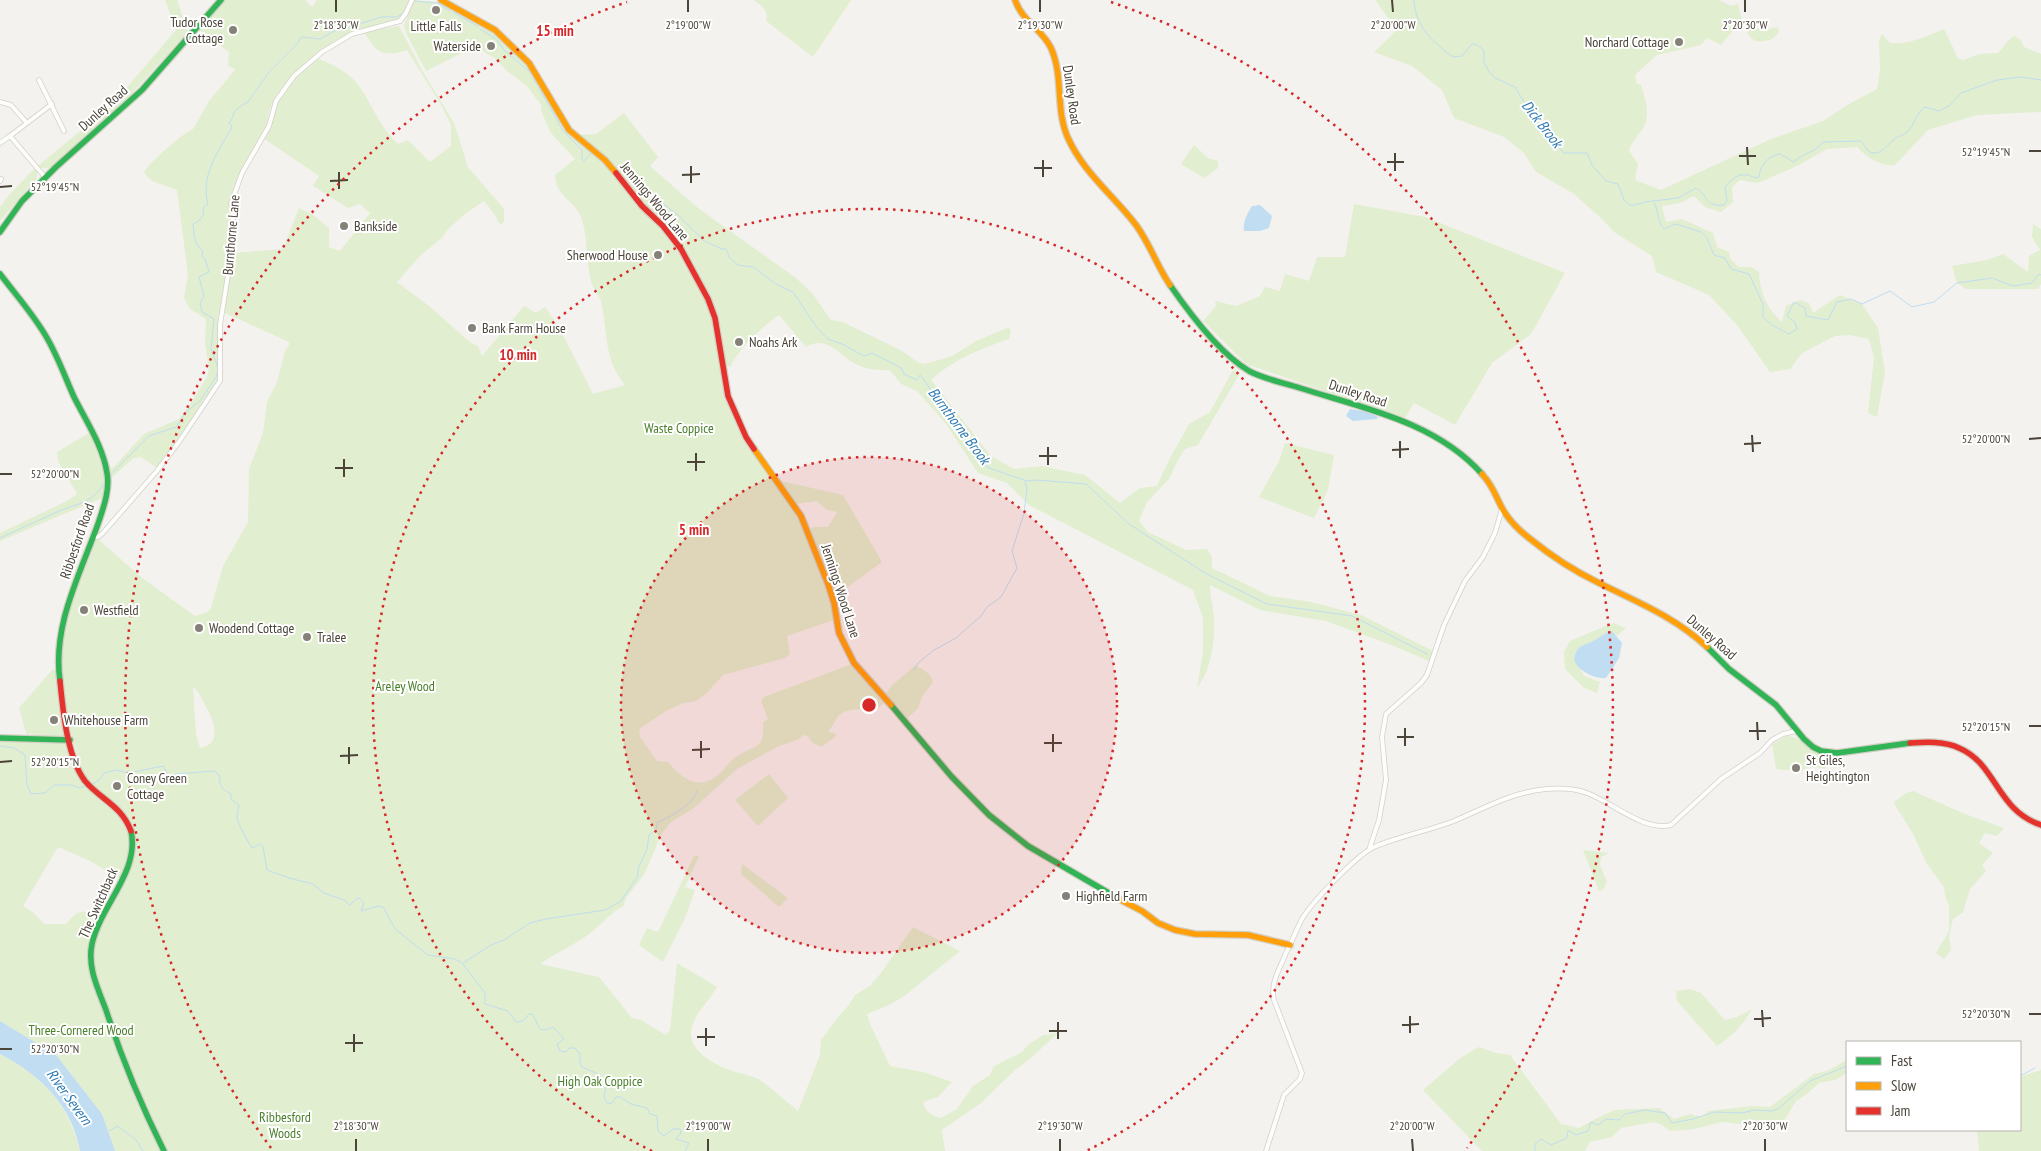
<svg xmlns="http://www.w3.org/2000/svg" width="2041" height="1151" font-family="'PT Sans Narrow',sans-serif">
	<rect width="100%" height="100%" fill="#f4f2ee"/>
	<g fill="#e1eecf" fill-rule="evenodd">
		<polygon points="165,0 177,0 188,32 130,95 54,164 49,168 42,168 37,173 37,178 0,221 0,207 9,195 34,169 112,105 176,30"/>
		<path d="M223 0H305L312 7 317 0H409L404 13 399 19 355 31 333 42 291 76 270 108 266 126 234 186 229 202 230 221 228 264 218 318 220 375 217 383 157 468 141 457 134 458 110 479 106 459 112 469 144 434 179 419 189 406 207 377 209 368 205 344 206 319 190 309 184 298 188 275 177 190 152 181 144 173C145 166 184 132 193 129L209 101 235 70 228 65 229 52 199 30Z"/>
		<path d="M414 0 437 2 499 35 527 64 564 129 595 149 587 140 577 135 596 134 624 113 658 157 650 166 698 208 796 278 812 293 831 320 843 322 902 351 919 363 925 364 952 356 976 341 1009 327 1011 332 1009 339C982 348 952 360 931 380L991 456 1014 469 1042 466 1085 475 1120 503 1140 488 1157 486 1169 460 1189 424 1210 412 1233 370 1240 373 1198 445 1185 449 1178 460 1169 479 1147 502 1139 521 1148 532 1186 550 1207 549 1212 557V568L1270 596 1311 602 1361 615 1433 651 1429 661 1394 646 1326 621 1260 610 1210 585C1210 595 1213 606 1214 616 1215 640 1212 669 1197 688L1203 652V618L1193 590 1029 505 1007 483 978 473 946 424 917 391 901 384 890 370C880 370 868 370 858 365 839 357 828 334 806 347L779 315C761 328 740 347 730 367L726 365 721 327 716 310 687 253 662 221 641 203 662 227 682 255 707 301 716 328 726 396 740 431 799 515 832 603 834 620 787 636 790 654 785 658 723 675 708 692 696 701 683 703 666 711 642 727 639 730 640 737 657 761 668 762C680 777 698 791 717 776 724 770 729 762 736 757 755 744 765 751 763 722L768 719 761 701 764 697 852 664 863 679 885 702C872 716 860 705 844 712 836 715 835 724 829 730V732L835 733 836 736 823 746C817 747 810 742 808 736L804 735 797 740 779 746 737 769 694 808 671 822 662 833 644 875 626 898 623 907C612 911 603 923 593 931 577 944 557 952 540 964L599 977 632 1018 641 1020 666 1035 670 1030 677 963 717 987C709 1002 691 1016 691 1034 691 1055 723 1069 740 1073 746 1075 752 1076 758 1079 772 1088 785 1100 798 1111L820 1055 821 1040 838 1017 849 1005 855 995 870 986 881 973 913 927 960 951 903 997 889 1005 867 1014 870 1024 890 1066 923 1072 952 1082 938 1097 923 1102C926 1113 931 1115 941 1118L957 1109 973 1086 990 1075 994 1066 1022 1052 1029 1044 1043 1035 1058 1033 1031 1058 1015 1070 981 1103 942 1130 945 1151H115L102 1114 56 1055 0 1021V740L60 742 66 745 80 780 118 814 134 844C138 817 98 797 85 775 79 765 78 754 74 743 67 719 56 672 62 649 66 629 70 607 77 586 82 571 89 556 94 540H99L141 577 195 616 207 612 211 608 223 566 248 522 249 469 263 433 267 402 277 382 285 351 289 345V342L223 312 234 253 283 249 299 208 313 215 329 228V247L340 251 370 213 360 204 348 208 313 186 319 176 263 138 277 102 294 79 316 58C330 63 346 71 356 82 372 102 377 124 398 144L408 140 430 162 451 146V125L440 103 407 50C381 58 377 53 364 32L399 26 423 72 454 123 468 167 504 209V222L500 225 495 215 484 201 465 214 447 230 443 237 420 256 397 282 429 306 471 343 478 346 482 356 524 306 536 313 545 307 560 329 593 394 625 385C605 362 607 334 602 305 601 296 593 290 591 281 586 261 588 239 582 220 577 201 555 197 555 175L575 159 550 132 541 110 542 106 526 85 507 71 496 59 481 50 464 52 426 71 406 33 404 25ZM193 687C199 691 200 696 204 703 212 717 225 744 200 748L196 735ZM58 847 90 861 122 880 102 919C83 910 80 907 66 924H44L34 913 23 906Z"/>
		<path d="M754 0H851L813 57 766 21C770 11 761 6 754 0Z"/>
		<path d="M1375 0H1719L1731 6 1738 4 1742 20 1721 45 1707 38 1701 45 1657 55 1635 75 1637 84 1641 85C1645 97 1650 111 1645 124 1641 134 1632 140 1629 151L1638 164 1635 180 1661 190 1771 139 1823 121 1849 104 1877 89 1880 69 1879 40 1882 34 1890 43C1908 45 1927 36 1944 29L1958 58 1963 60 1980 54 1998 53C2004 47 2007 40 2014 36L2020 39 2024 47 2041 54V112L1977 115 1928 130 1894 166C1877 164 1869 159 1857 147L1827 149 1799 165 1758 183 1740 180 1732 187 1733 202 1721 212 1705 207 1694 196 1680 203 1662 206 1666 222 1682 219 1713 233 1717 247 1729 252 1730 258 1738 267H1751L1759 272C1760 292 1766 308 1782 322L1786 306 1800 300 1809 303 1813 313 1840 295 1862 304 1878 328 1885 372 1877 417 1868 413 1874 357 1869 339 1850 335 1835 336 1802 353 1790 369 1770 372 1737 325 1709 295 1656 272 1652 256 1614 232 1602 219 1574 194 1536 172 1524 153 1504 137 1454 118 1442 90 1412 66 1374 52 1397 30Z"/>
		<path d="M1754 27 1766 30 1777 27 1779 31C1775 41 1764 42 1755 41L1747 34 1750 29Z"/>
		<polygon points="1194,145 1208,158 1218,161 1218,168 1204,178 1181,164"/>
		<polygon points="1354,204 1425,217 1565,273 1531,334 1492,363 1455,425 1414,403 1405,418 1246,364 1203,321 1216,306 1215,301 1236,306 1260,296 1265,287 1280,291 1285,274 1309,281 1317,257 1345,257"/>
		<polygon points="2033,224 2041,229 2041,284 2038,289 1966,289 1957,283 1952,266 1987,260 2003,254 2028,272 2029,256 2040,250 2032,237"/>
		<path d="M89 433C98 454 108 474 102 498L0 541V533L69 500 77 494 58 461 57 452Z"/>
		<polygon points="1285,443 1334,455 1328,490 1314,518 1259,497 1279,461"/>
		<polygon points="781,481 843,495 882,562 834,597 809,530 814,527 828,527 837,512 827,510 816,501 797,504"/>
		<path d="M1613 623 1626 628 1617 636 1612 631C1604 632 1601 638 1594 641 1585 645 1578 645 1574 656L1584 676 1600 682 1597 693 1584 688 1565 669 1564 652 1570 641Z"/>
		<path d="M914 666C923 668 930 673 933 682L922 697 918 708 907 719 885 695C891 684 905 675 914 666Z"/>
		<polygon points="53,669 56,672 65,734 62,737 34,736 30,733 27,736 19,708"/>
		<path d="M1787 736C1802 737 1812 752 1828 756L1825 769C1816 767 1808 765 1801 772L1776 769 1772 744Z"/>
		<polygon points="769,774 788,798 758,826 735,800"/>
		<polygon points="1913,791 1965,814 2004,828 1997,836 1985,833 1979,843 1993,853 1982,865 1986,871 1970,889 1963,912 1953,919 1949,936 1951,950 1944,959 1936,953 1949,931 1949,906 1945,896 1944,887 1927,864 1913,834 1895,805 1894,802 1906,793"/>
		<polygon points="1583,850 1609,853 1601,857 1600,865 1607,882 1603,890 1599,891"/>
		<polygon points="694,856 699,856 685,887 695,890 685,918 663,962 639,945 647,928 658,932 661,926"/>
		<polygon points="742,864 788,898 779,907 741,874"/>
		<path d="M1690 989 1701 993 1725 1020 1737 1017 1752 1009C1743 1025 1732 1036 1717 1046L1677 1001 1676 991Z"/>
		<polygon points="1479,1047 1496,1053 1510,1055 1561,1124 1579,1128 1599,1117 1615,1110 1659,1108 1674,1119 1690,1114 1702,1117 1708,1111 1752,1106 1770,1107 1814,1074 1827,1071 1847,1060 1847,1073 1835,1080 1819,1083 1807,1094 1796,1101 1784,1121 1749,1125 1722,1122 1694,1129 1670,1131 1662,1125 1654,1122 1621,1128 1612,1137 1590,1142 1585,1151 1482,1151 1423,1090 1459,1059"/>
		<path d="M0 1054C43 1077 68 1103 80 1151H0Z"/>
		<polygon points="2041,1070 2041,1151 1979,1151 1977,1130 2020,1130 2020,1077"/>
	</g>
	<g fill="#c0ddf1">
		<path d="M1260 205 1272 216 1269 228 1260 231H1244C1242 223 1248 212 1252 206Z"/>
		<polygon points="1350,409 1369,412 1378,417 1377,419 1353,421 1346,416"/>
		<path d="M1612 631 1622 643 1619 658 1606 678C1594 680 1567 666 1576 652 1580 644 1589 644 1595 640 1602 636 1605 632 1612 631Z"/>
		<path d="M0 1021 56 1055 102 1114 115 1151H80C72 1105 40 1075 0 1054Z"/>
	</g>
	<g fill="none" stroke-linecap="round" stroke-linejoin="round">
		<g stroke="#c0ddf1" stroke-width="1">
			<path d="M1414 0C1415 27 1433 42 1453 57L1462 56 1472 44H1475L1484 50V63L1490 73 1495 78 1515 87 1539 126 1564 153H1587L1592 165 1606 181 1618 184 1624 200 1631 206 1645 202 1678 198 1696 188C1709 196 1704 207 1724 205L1727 200 1725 187C1734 176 1742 171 1755 178L1759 177C1760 165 1768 156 1780 154L1794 162C1804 152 1815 153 1823 142L1860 141C1865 144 1865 149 1870 152 1881 157 1888 143 1896 138 1899 136 1904 135 1907 132 1915 125 1916 113 1925 107L1939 111 1949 106 1961 93 1997 80 2021 77 2041 80"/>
			<polyline points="414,1 437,3 450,11"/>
			<polyline points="454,13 477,26"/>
			<polyline points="480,29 496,39 505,51 530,72 563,131 582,150 582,159 584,161 593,152"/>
			<polyline points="623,164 637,183 679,216 704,241 722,249 726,249 730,258 738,265 753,267 776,284 793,292 817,328 828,339 842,344 864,356 872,353 896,365 902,369 904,374 917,380 920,375 923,378 938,401 944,405 967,439 979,452 983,464 989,468 1027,481 1037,480 1086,484 1129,524 1205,573 1267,604 1352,616 1427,654"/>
			<path d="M1654 203C1659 211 1657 221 1664 229L1676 224 1701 232 1707 238 1714 255 1725 258 1731 269 1749 274 1763 304V317L1772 325 1789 334 1797 329 1795 322 1787 316 1794 302 1805 308 1806 316 1828 320 1837 302 1851 299 1862 304 1890 291 1912 307 1934 302 1957 283 1992 278 2013 286 2032 283 2039 274 2041 275"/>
			<path d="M111 474 149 436 176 427 187 411 200 401 216 377 218 371 217 365 211 349 214 319 202 312 200 303 204 296 199 277 209 272 205 259 202 256 203 251C194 245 194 234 193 224L199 221 204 214 203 208 208 204C200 177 218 151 231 129L232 126 229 123 233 117 234 112 242 105 248 102 269 72 297 44 301 37 320 39 334 31 347 29 353 23H362L381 17H397L403 13"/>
			<path d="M0 538C19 529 38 521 57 512 77 503 89 505 103 485"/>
			<polyline points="914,670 918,663 934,650 956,638 981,616 987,607 1001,597 1017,568 1012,551 1024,513 1027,489 1025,482"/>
			<polyline points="0,746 14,748 25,755 27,785 31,794 45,793 54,785 72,785 79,788 87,786"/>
			<path d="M93 784 100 779 104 773 116 770 128 773 163 766 171 780 176 774 214 771 220 776C218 785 223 790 231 794V799L239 805C238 809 237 814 237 818 238 824 248 842 252 848L260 844 263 847 267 870 289 878 313 884 324 893 344 900 350 905 356 899 359 898 364 903 361 911 378 906 383 907 395 929 428 955 455 959 462 963 485 993V1004L508 1011 516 1022 523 1021 529 1014H532C540 1024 535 1035 553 1027L564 1039 557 1044 560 1051 566 1052 569 1048H575L580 1054V1064L582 1067 598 1074 607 1083 604 1096 606 1102 611 1104 616 1097H620L631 1104 647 1108 650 1114 657 1116 658 1131 664 1136 673 1129H680L681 1133 676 1139 689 1143 685 1151"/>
			<path d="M463 963 491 945 504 940 530 923 546 919 605 910 621 901 638 876V869L647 849 649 835 656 830 657 823C671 816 692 806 697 791"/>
			<polyline points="2020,1076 2035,1068"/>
			<polyline points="109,1131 118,1126 136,1140 143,1151"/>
			<polyline points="1535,1151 1535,1144 1541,1139 1551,1145 1567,1138 1568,1130 1576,1135 1588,1131 1591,1122 1598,1125 1606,1119 1619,1120 1625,1114 1645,1110 1665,1113 1672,1123 1693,1119 1714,1112 1742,1113 1754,1110 1771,1111 1778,1109 1810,1081 1847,1066"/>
		</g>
		<g stroke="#d2d0cb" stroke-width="5.5">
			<g id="street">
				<polyline points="39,80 64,131"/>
				<polyline points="0,102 11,105 26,122"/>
				<polyline points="10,136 52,104"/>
				<polyline points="0,143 10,136 45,177"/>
				<polyline points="0,181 1,179"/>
				<polyline points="93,536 98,537 102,534 156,472 179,442 220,381 220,325 231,256 233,218 231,203 242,173 269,126 276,101 294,76 322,52 352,34 400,21 406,13 412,0"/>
				<polyline points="1369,850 1379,820 1386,780 1382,737 1386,714 1421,683 1427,675 1444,625 1465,581 1483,557 1495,533 1502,509"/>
				<path d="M1266 1151 1284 1095 1300 1079 1302 1073 1274 1000C1270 982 1280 969 1286 953 1292 942 1296 930 1302 919 1312 902 1357 855 1374 847 1400 836 1428 831 1454 821 1485 808 1512 792 1546 789 1560 788 1574 788 1587 793 1612 802 1644 832 1671 825L1721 779 1760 753 1772 740 1783 734 1796 731"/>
			</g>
		</g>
		<g stroke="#d3cfc5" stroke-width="8">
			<g id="fast">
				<polyline points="0,232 22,201 56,167 142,90 221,0"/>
				<path d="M0 274C16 295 34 315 47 338 58 357 65 377 74 397 86 421 103 446 107 473 110 489 104 506 99 521 81 573 52 624 60 681"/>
				<path d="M1170 285C1190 314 1219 353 1249 371 1264 379 1284 383 1300 388 1363 408 1436 422 1482 474"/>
				<polyline points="1707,647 1729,669 1776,705 1804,739 1813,747 1821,751 1837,753 1910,743"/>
				<polyline points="891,705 951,776 989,815 1028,846 1119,899"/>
				<polyline points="0,738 70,740"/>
				<path d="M131 831C140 872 100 906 92 944 87 967 98 989 106 1010 122 1059 141 1105 164 1151"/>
			</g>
		</g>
		<g stroke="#d3cfc5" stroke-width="8">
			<g id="slow">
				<polyline points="441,0 495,30 529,63 569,130 605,160 616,173"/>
				<path d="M1015 0C1022 21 1042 29 1051 48 1064 77 1055 110 1068 138 1083 172 1114 196 1136 225 1150 244 1157 266 1170 285"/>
				<polyline points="754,449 801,516 828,584 834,603 839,633 854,663 891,705"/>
				<path d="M1482 474C1495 488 1496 499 1505 513 1511 522 1520 531 1529 538 1550 555 1574 571 1599 583 1637 602 1675 617 1707 647"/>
				<polyline points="1119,899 1142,911 1158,923 1175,930 1195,934 1248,935 1290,945"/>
			</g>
		</g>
		<g stroke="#d3cfc5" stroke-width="8">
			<g id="jam">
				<polyline points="616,173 642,206 663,226 681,249 708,299 715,318 728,396 746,437 754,449"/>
				<path d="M60 681C63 711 67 757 85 781 101 800 121 805 131 831"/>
				<path d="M1910 743C1926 742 1945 741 1959 748 1997 764 1996 810 2041 825"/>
			</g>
		</g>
		<use href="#street" stroke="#fdfdfc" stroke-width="4"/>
		<use href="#fast" stroke="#30b455" stroke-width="5.5"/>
		<use href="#slow" stroke="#ff9f0a" stroke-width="5.5"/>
		<use href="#jam" stroke="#e5322d" stroke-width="5.5"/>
	</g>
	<path fill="none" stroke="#4b4439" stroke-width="2" d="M336 0V12M688 0V12M1040 0V12M1392 0 1393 12M1745 0V12M1747 147 1748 165M2029 151H2041M1395 153V171M1739 156H1756M1043 160V177M1387 162H1404M691 166V183M1034 168H1052M339 172V189M682 175 700 174M330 181 348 180M0 187 12 186M1752 435 1753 452M2029 439 2041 438M1400 441V458M1744 444 1761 443M1048 447V465M1392 450 1409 449M696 453V471M1039 456H1057M344 459V477M687 462H705M335 468H353M0 474H12M1757 722 1758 740M2029 726H2041M1405 728V746M1749 731H1766M1053 734V752M1397 737H1414M701 741V758M1044 743H1062M349 747V764M692 750 710 749M340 756 358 755M0 762 12 761M1762 1010 1763 1027M2029 1014H2041M1410 1016V1033M1754 1019 1771 1018M1058 1022V1039M1402 1025 1419 1024M706 1028V1046M1049 1031H1067M354 1034V1052M697 1037H715M345 1043H363M0 1049H12M356 1139V1151M708 1139V1151M1060 1139V1151M1412 1139 1413 1151M1765 1139V1151"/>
	<circle cx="869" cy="705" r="248" fill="#d62828" fill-opacity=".12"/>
	<g fill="none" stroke="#d62828" stroke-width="2.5" stroke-dasharray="2.5 5">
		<circle cx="869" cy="705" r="248"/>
		<path d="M652 1151A496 496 0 1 1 1086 1151"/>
		<path d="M271 1148A744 744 0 0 1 627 2M1111 2A744 744 0 0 1 1467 1148"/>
	</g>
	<g fill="#868178" stroke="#fff" stroke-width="2">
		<circle cx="436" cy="10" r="5"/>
		<circle cx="233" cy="30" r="5"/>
		<circle cx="1679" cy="42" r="5"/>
		<circle cx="491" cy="46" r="5"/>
		<circle cx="344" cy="226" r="5"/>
		<circle cx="658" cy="255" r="5"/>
		<circle cx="472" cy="328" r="5"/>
		<circle cx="739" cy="342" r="5"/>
		<circle cx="84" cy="610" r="5"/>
		<circle cx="199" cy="628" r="5"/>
		<circle cx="307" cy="637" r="5"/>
		<circle cx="54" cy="720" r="5"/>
		<circle cx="1796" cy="768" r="5"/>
		<circle cx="117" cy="786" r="5"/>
		<circle cx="1066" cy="896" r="5"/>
	</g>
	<g text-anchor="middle" stroke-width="4" stroke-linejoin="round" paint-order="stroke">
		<g font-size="14" fill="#4b4439" stroke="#fff" text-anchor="start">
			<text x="223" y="27" text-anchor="end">Tudor Rose<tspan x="223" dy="16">Cottage</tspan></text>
			<text x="436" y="31" text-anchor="middle">Little Falls</text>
			<text x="1669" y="47" text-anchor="end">Norchard Cottage</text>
			<text x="481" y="51" text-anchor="end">Waterside</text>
			<text x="354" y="231">Bankside</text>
			<text x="648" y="260" text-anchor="end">Sherwood House</text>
			<text x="482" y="333">Bank Farm House</text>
			<text x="749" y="347">Noahs Ark</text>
			<text x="94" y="615">Westfield</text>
			<text x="209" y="633">Woodend Cottage</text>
			<text x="317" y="642">Tralee</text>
			<text x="64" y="725">Whitehouse Farm</text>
			<text x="1806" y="765">St Giles,<tspan x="1806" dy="16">Heightington</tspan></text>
			<text x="127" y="783">Coney Green<tspan x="127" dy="16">Cottage</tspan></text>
			<text x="1076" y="901">Highfield Farm</text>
		</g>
		<g font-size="14" fill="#4b4439" stroke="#fff">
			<text transform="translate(1072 95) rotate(82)" y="5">Dunley Road</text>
			<text transform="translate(103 108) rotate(-42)" y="5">Dunley Road</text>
			<text transform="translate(655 201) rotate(50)" y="5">Jennings Wood Lane</text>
			<text transform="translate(231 235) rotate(-85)" y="5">Burnthorne Lane</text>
			<text transform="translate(1358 393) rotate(18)" y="5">Dunley Road</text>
			<text transform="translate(77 541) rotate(-71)" y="5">Ribbesford Road</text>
			<text transform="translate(841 591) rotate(72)" y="5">Jennings Wood Lane</text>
			<text transform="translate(1712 637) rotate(41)" y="5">Dunley Road</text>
			<text transform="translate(98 903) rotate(-66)" y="5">The Switchback</text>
		</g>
		<g font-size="14" fill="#4a7f2a" stroke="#fff">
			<text x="679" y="433">Waste Coppice</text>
			<text x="405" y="691">Areley Wood</text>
			<text x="81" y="1035">Three-Cornered Wood</text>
			<text x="600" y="1086">High Oak Coppice</text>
			<text x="285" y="1122">Ribbesford<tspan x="285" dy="16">Woods</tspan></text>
		</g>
		<g font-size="15" font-style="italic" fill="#2e7ab2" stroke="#fff">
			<text transform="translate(1542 124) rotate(52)" y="5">Dick Brook</text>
			<text transform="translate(959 426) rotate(53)" y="5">Burnthorne Brook</text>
			<text transform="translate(69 1097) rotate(54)" y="5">River Severn</text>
		</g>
	</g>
	<g font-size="12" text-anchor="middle" fill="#4b4439" stroke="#fff" stroke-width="4" stroke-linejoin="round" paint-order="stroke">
		<text x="336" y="29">2°18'30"W</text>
		<text x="688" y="29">2°19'00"W</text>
		<text x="1040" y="29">2°19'30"W</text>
		<text x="1393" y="29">2°20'00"W</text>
		<text x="1745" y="29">2°20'30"W</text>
		<text x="1986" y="156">52°19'45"N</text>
		<text x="55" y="191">52°19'45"N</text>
		<text x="1986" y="443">52°20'00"N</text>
		<text x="55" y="478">52°20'00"N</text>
		<text x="1986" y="731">52°20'15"N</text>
		<text x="55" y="766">52°20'15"N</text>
		<text x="1986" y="1018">52°20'30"N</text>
		<text x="55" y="1053">52°20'30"N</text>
		<text x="356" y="1130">2°18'30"W</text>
		<text x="708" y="1130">2°19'00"W</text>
		<text x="1060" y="1130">2°19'30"W</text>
		<text x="1412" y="1130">2°20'00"W</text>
		<text x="1765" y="1130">2°20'30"W</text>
	</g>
	<circle cx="869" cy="705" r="8" fill="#d62828" stroke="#fff" stroke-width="2.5"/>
	<g font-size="15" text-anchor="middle" font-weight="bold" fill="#d62828" stroke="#fff" stroke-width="4" stroke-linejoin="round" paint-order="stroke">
		<text x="555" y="36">15 min</text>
		<text x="518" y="360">10 min</text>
		<text x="694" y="535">5 min</text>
	</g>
	<rect x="1846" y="1041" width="175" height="90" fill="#ffffff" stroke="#b7b4b0"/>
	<rect x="1856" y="1057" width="25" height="8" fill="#30b455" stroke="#b7b4b0"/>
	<text x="1891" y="1066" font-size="15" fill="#4b4439">Fast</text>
	<rect x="1856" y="1082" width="25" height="8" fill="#ff9f0a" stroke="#b7b4b0"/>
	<text x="1891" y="1091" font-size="15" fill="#4b4439">Slow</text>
	<rect x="1856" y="1107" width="25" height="8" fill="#e5322d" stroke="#b7b4b0"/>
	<text x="1891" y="1116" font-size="15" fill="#4b4439">Jam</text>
</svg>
